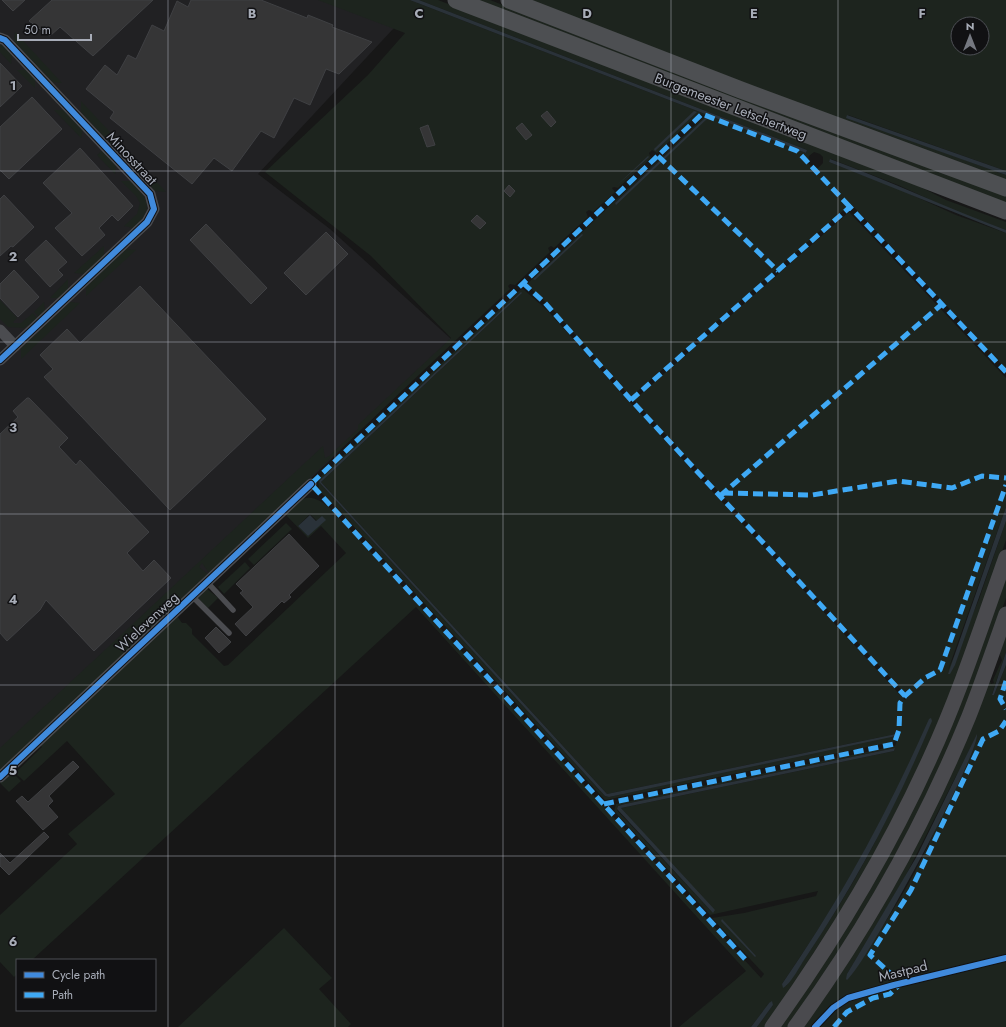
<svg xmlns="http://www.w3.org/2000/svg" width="1006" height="1027" font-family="Jost,sans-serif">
	<rect width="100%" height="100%" fill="#171717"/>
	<polygon fill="#212123" points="0,0 420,0 258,174 330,229 450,338 452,341 325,465 0,772"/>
	<g fill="#1d241e" fill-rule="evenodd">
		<path d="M318 0H410L806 153 807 150 419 0H438L907 180 946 200 1006 222V230L957 212 898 185 831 159 829 162 897 188 956 215 1006 233V369L851 204 631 397C596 361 566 319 528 286V283L705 116 699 113 657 153 652 150 649 153 651 158 618 188 614 187 612 188 615 192 593 212 589 210 586 212 588 217 554 248 551 246 548 248 550 252 515 285 510 284 508 286 510 289 209 573 202 563 199 567 208 574 0 771V748L323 446 325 458 329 456 358 429V425L451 338 371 256 265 172 368 75 405 33ZM707 116 708 117 615 204V203ZM814 152 820 154 823 157V163L818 168 812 167 808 163 809 156Z"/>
		<polygon points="467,0 490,0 723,90 1006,193 1006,206"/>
		<path d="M522 0H1006V171L848 115 847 117 1006 175V182ZM958 24H982V48H958Z"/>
		<polygon points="15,32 62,83 53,82 14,42"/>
		<polygon points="0,43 12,54 11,64 0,52"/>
		<polygon points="17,70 27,70 35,78 35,88"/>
		<polygon points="81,101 166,192 155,191 81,112"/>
		<polygon points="54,110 65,110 83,129 81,138"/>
		<polygon points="103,150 116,165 115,174 97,155"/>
		<path d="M121 181H132C149 201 154 208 134 228L124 226 137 214 140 203 136 196Z"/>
		<path d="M849 212 1006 378V507L948 670 978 602 1006 521V540L968 650 919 769 855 890 765 1027H757L773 1005 769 1003 751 1027H679L746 971 416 607 32 960H17V974L14 977 0 962V915L77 844 68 834 115 794 67 741 24 781 15 773 42 747 40 745 177 616 182 623H186L192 629V634L224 666 228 665 346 553 321 526 308 538 285 514C290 510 294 504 299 501 317 489 335 514 346 525L761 978 764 974 712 918 744 913 816 896 818 891 710 915 614 811 616 804 895 746 897 741 605 800 334 505 320 492 318 483 322 475 520 290 523 289 547 310 638 411 905 700 908 697 634 400ZM522 293 321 482 607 794 896 734 609 797 605 796 319 482ZM310 514 317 521 322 516 308 536 298 526ZM895 748 894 751 621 808 713 913 617 810 618 806 625 804ZM911 761C902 781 895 803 885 822 857 880 822 934 786 986L782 984C831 913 874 839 911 761Z"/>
		<polygon points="104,246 104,256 85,274 74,273"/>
		<polygon points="126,249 136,250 86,296 86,287"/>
		<polygon points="68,279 68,290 60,298 50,298"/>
		<polygon points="0,300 17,318 13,322 14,323 21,323 33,313 38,319 24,328 8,327 0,319"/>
		<polygon points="44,302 45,312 39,317 34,312"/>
		<polygon points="70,302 80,303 21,359 21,348"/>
		<polygon points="286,523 292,529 254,565 248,559"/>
		<polygon points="245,562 250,568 224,594 218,587"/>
		<polygon points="1006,574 1006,598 981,669 929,793 856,926 788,1027 779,1027 852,918"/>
		<polygon points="206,588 218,598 208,608 197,597"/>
		<path d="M1006 633V652L992 694 994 695 1006 665V955L853 994 834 1004 813 1027H802L990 681 991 684 994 683 993 680 1002 660 999 653ZM957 774C933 845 895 916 847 974L904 879Z"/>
		<polygon points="9,774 11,776 14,774 21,781 9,792 0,783"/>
		<polygon points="284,928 332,978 319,989 351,1024 348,1027 178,1027"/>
		<polygon points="1006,960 1006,1027 818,1027 839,1006 857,997"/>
	</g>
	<g fill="#2a3239">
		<polygon points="410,0 419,0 807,150 806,153"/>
		<polygon points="694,111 697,112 655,151 654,149"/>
		<polygon points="847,115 1006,171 1006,175 846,118"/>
		<polygon points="707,116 709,117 616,205 615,203"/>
		<polygon points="648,156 649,157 616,186"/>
		<path d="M830 159C890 181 947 208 1006 230V233L829 162Z"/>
		<polygon points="582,234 583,235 535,280 533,279"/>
		<polygon points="521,292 522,293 321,482 607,794 896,734 896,736 609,797 605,796 319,482 320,480"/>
		<polygon points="1006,507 1006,521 955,665 950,674 948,674"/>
		<polygon points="310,515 316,521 322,516 326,520 308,536 298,526"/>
		<polygon points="1006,652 1006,665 994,695 992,695"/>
		<path d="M931 718 932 721C898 803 856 883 806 957 801 964 791 984 783 988L782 984C840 900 888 812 929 719Z"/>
		<path d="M977 734C980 753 867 964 847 980L846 979 847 974 917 856Z"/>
		<polygon points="895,748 894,751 621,808 715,910 713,913 617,809 618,806 625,804"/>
		<polygon points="722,919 756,956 755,957 721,921"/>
		<polygon points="772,1001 773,1005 757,1027 751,1027 769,1003"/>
	</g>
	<g fill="#353536" stroke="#3f4043">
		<polygon points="2,0 25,0 13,11"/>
		<polygon points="52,0 153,0 93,56 60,27 50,36 29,21"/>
		<polygon points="191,0 261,0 307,18 308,15 333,25 332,27 372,42 339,74 326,69 310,105 294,98 274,138 261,131 232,171 214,158 192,184 110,118 114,112 86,89 105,65 117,75 128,55 136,59 152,25 164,31 177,1 188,7"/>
		<polygon points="0,63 22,86 0,107"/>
		<polygon points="32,97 62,129 9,179 0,170 0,127"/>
		<polygon points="547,111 556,122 551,127 541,116"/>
		<polygon points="522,123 532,135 526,140 516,128"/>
		<polygon points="428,125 435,145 427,147 420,128"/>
		<polygon points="80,148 133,206 118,221 112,215 99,228 105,235 82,256 55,228 72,213 43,183"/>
		<polygon points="509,185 515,191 510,197 504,191"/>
		<polygon points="4,195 34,227 13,247 11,246 0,256 0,199"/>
		<polygon points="477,215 486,223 480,229 471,221"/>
		<polygon points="206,224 267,288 251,304 190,240"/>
		<polygon points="326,232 348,254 306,295 284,273"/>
		<polygon points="46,240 67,262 58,270 63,275 50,287 25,260"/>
		<polygon points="14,270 39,297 18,317 0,298 0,284"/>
		<polygon points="140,286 266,419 170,510 44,377 53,369 40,355 67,329 80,343"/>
		<polygon points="27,398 29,398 68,438 59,447 76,465 80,460 149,532 127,553 143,571 154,560 171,578 94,651 46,600 40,610 7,641 0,633 0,434 18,417 13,411"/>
		<polygon points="289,534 319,566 289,595 291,597 284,603 282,601 246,636 235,624 253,607 240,593 243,591 236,584"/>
		<polygon points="216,627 231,642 219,653 205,638"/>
		<polygon points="73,761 79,767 49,796 53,801 48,806 58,817 43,830 16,801 22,796 28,802"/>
		<polygon points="44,832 49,837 9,875 0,866 0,853 10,863"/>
	</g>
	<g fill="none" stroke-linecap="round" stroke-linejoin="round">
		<g stroke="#4b4c50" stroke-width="5.5">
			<polyline points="207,582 233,610"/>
			<polyline points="192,596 229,633"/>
		</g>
		<g stroke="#4b4c50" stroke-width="11">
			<polyline points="0,38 5,40 150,194 154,209 147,222 0,360"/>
			<polyline points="0,330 15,346"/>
			<polyline points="0,777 311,484"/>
		</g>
		<g stroke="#4a4a4e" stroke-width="15">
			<path d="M772 1027C833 942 887 853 930 758 960 693 982 624 1006 557"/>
			<path d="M795 1027C865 931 924 826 969 716 982 683 994 648 1006 614"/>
		</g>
		<g stroke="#4d4f52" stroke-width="17">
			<polyline points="456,0 1006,211"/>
			<polyline points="509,0 741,90 1006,188"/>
		</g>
		<g stroke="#3fa9f5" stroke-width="5" stroke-dasharray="10 5" stroke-linecap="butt">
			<polyline points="658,156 778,271"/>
			<polyline points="523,283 545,303 631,400 905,696"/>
			<polyline points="631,400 850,207 1006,372"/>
			<polyline points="723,493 812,495 898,481 952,488 982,476 1006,478"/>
			<polyline points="720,496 942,304"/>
			<polyline points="1006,681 1000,699 1006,709"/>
			<polyline points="604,804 894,744 899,730 900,703 905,696 925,678 940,670 1006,485"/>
			<polyline points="745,959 311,484 702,114 797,151 850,207"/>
			<polyline points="834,1027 847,1012 873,998 890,994 901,983 870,955 911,890 983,739 999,731 1006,721"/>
		</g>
		<g stroke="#111113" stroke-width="8">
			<g id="cycleway">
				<polyline points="0,38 5,40 150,194 154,209 147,222 0,360"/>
				<polyline points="0,777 311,484"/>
				<polyline points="815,1027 833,1008 848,998 894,985 1006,958"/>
			</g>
		</g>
		<use href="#cycleway" stroke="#408adc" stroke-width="6"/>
	</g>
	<path fill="none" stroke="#a8adb8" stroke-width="1" stroke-opacity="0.55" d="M168 0V1027M335 0V1027M503 0V1027M671 0V1027M838 0V1027M0 171H1006M0 342H1006M0 514H1006M0 685H1006M0 856H1006"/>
	<g text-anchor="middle" stroke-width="3" stroke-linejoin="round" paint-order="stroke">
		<g font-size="14" fill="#a8adb8" stroke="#111113">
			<text transform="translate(731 106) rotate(21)" y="5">Burgemeester Letschertweg</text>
			<text transform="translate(132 158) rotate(47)" y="5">Minosstraat</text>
			<text transform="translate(147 622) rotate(-43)" y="5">Wielevenweg</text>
			<text transform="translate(903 971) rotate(-14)" y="5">Mastpad</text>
		</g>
	</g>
	<g font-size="13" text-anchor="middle" font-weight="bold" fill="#a8adb8" stroke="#111113" stroke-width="3" stroke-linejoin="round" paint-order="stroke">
		<text x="252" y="18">B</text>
		<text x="419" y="18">C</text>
		<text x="587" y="18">D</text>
		<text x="754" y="18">E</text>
		<text x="922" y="18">F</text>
		<text x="13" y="90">1</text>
		<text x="13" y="261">2</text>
		<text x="13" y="432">3</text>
		<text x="13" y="604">4</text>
		<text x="13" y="775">5</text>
		<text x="13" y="946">6</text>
	</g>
	<rect x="16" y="959" width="140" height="52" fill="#111113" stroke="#4d4f55"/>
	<rect x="24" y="972" width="20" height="6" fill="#408adc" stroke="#4d4f55"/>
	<text x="52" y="979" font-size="12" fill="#a8adb8">Cycle path</text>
	<rect x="24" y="992" width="20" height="6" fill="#3fa9f5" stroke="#4d4f55"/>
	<text x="52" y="999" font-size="12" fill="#a8adb8">Path</text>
	<g transform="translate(970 36)"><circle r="19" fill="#111113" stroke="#4d4f55"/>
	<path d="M0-3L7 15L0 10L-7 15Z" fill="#757880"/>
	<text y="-6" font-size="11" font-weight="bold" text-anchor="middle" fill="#a8adb8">N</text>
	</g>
	<path d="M18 34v6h73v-6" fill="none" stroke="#a8adb8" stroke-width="2"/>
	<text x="24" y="34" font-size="12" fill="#a8adb8" stroke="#111113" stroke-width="3" paint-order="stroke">50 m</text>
</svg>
